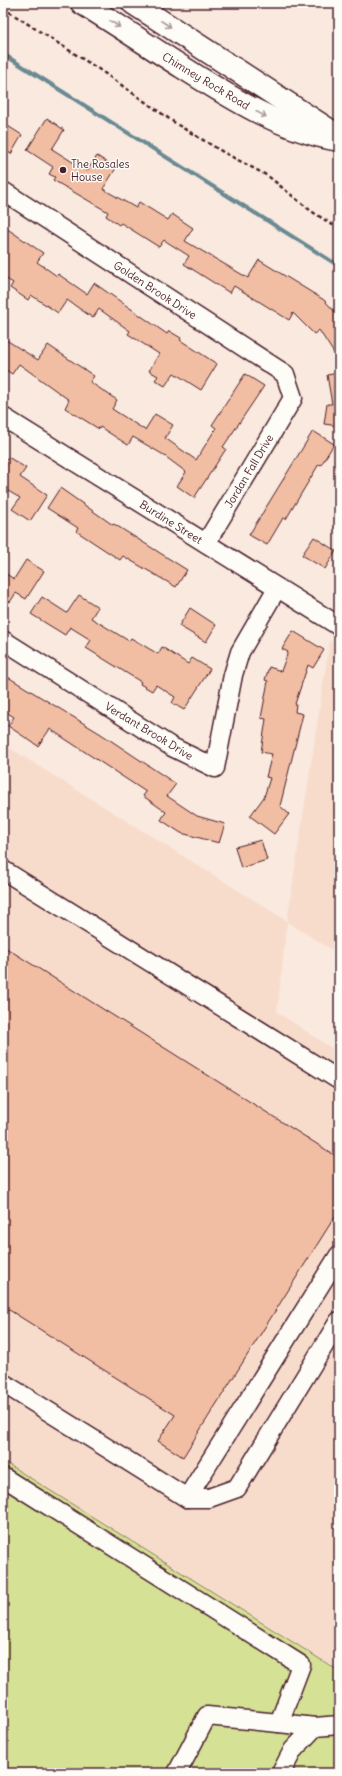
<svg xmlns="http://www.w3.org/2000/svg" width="342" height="1776" font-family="Delius,sans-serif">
	<rect width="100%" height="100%" fill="#f9e9de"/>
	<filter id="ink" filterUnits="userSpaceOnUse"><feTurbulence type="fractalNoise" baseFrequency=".025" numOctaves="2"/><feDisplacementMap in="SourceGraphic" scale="8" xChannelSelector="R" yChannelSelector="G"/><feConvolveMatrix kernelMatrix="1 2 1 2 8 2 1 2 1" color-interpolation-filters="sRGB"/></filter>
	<g filter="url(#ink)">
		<polygon fill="#f7dccc" points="330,640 339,645 339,954 287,922 277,1012 339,1053 339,1671 3,1461 3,744 287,921"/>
		<polygon fill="#d5e194" stroke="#908060" points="3,1461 339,1671 339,1773 3,1773"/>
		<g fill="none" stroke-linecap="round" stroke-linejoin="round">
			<polyline stroke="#6a8993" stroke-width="4" points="3,54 339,266"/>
		</g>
		<g fill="#f1bda3" stroke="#4a1f2b">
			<polygon points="47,118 64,130 52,149 87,171 97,156 116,168 103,189 136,208 139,202 168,220 172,214 193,228 185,241 248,278 259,260 324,300 339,316 339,361 319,330 314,334 293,313 289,320 234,286 230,293 184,264 189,256 164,240 159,247 121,223 119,225 106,216 108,212 53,180 55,177 49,174 53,167 27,150"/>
			<polygon points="3,123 22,135 11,154 3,149"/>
			<polygon points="3,226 43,253 37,262 57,276 58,274 87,294 94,283 167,334 169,331 181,338 180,340 217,364 201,390 174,373 165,386 155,380 158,376 149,371 159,354 128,334 130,331 99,309 93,318 67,300 58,313 31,295 28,300 10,288 13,283 3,277"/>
			<polygon points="3,338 38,360 48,345 94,376 90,382 117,400 112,409 145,430 155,414 173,425 165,438 196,460 216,428 212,425 245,374 264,386 223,447 226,449 194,498 177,486 186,472 162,454 133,437 128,445 100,427 99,429 65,408 69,400 19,364 12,374 3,368"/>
			<polygon points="339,373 339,426 324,424 327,404 332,404 327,375"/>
			<polygon points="313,431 334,444 321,465 319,464 286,519 283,518 267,545 249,535"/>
			<polygon points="8,457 26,468 20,477 47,495 30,521 12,509 20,498 3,488 3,465"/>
			<polygon points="60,488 113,525 114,524 187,570 176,587 123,556 120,560 76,531 78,528 47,508"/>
			<polygon points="314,537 336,551 325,569 302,555"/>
			<polygon points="26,560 44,571 26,599 16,593 10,602 3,598 3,572 14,579"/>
			<polygon points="79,595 98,607 91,618 129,641 131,638 158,654 162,647 188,664 192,658 210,669 184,710 172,703 175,697 156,685 152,691 140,684 141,682 86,648 91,640 70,627 65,635 31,614 42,597 67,613"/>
			<polygon points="190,608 216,625 206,642 179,626"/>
			<polygon points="293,631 324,650 313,668 308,665 295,704 296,704 295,712 303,714 280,806 289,814 274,834 250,816 264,797 270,778 266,777 272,754 261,752 266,719 261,718 268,681 265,680 269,667 281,671 288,652 282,649"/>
			<polygon points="3,674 101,734 176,784 167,796 197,816 225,824 219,843 181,833 161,820 166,812 143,796 146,792 50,729 38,746 8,726 14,717 3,710"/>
			<polygon points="261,840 267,860 241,868 235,847"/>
			<polygon points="3,946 339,1158 339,1210 183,1457 158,1441 175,1415 3,1306"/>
		</g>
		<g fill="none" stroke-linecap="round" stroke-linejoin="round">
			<g stroke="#4a1f2b" stroke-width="21">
				<g id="minor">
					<polyline points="3,191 285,374 293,398 206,543"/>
					<polyline points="3,417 339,626"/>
					<polyline points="3,640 172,747 215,768 233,675 240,652 277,588"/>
					<polyline points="3,870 339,1080"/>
					<polyline points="3,1383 187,1498 209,1498 237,1488 339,1321"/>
					<polyline points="3,1477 301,1665 279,1723 315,1727"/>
					<polyline points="187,1498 339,1255"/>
					<polyline points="177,1773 207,1716 279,1723"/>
					<polyline points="281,1773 293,1750 315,1727 339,1725"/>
				</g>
			</g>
			<g stroke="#4a1f2b" stroke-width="25">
				<g id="highway">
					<path d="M82 3C116 24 149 46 182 67 231 98 281 130 339 140"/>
					<polyline points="133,3 332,132"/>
				</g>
			</g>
			<polyline stroke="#4a1f2b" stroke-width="2.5" stroke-dasharray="4 3" stroke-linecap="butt" points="3,8 100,70 178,125 223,152 268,176 311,211 339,229"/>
			<use href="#minor" stroke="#fdfcf7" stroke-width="18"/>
			<use href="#highway" stroke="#fdfcf7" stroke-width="22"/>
		</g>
		<defs><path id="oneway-shaft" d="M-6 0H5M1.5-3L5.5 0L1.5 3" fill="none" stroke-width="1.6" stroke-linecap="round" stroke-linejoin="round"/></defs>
		<g stroke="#ac999b">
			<use href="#oneway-shaft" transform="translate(115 24) rotate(33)"/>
			<use href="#oneway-shaft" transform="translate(166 24) rotate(33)"/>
			<use href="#oneway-shaft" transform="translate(261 114) rotate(28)"/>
		</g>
	</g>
	<circle fill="#4a1f2b" stroke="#fdfcf7" stroke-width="1.5" cx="63" cy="170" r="4"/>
	<g text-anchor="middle" stroke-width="3" stroke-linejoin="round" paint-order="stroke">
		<g font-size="11" fill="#4a1f2b" stroke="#fdfcf7">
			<text transform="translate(206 81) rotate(31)" y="4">Chimney Rock Road</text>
			<text transform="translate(155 290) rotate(33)" y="4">Golden Brook Drive</text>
			<text transform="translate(249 471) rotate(-59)" y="4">Jordan Fall Drive</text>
			<text transform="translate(171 522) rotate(32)" y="4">Burdine Street</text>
			<text transform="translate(149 731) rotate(31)" y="4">Verdant Brook Drive</text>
		</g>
		<g font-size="11" fill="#4a1f2b" stroke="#fdfcf7" text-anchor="start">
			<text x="71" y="168">The Rosales<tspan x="71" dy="13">House</tspan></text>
		</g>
	</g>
	<rect width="342" height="1776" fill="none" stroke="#fdfcf7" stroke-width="16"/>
	<rect x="8" y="8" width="326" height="1760" fill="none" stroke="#4a1f2b" stroke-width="1.5" filter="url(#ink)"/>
</svg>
